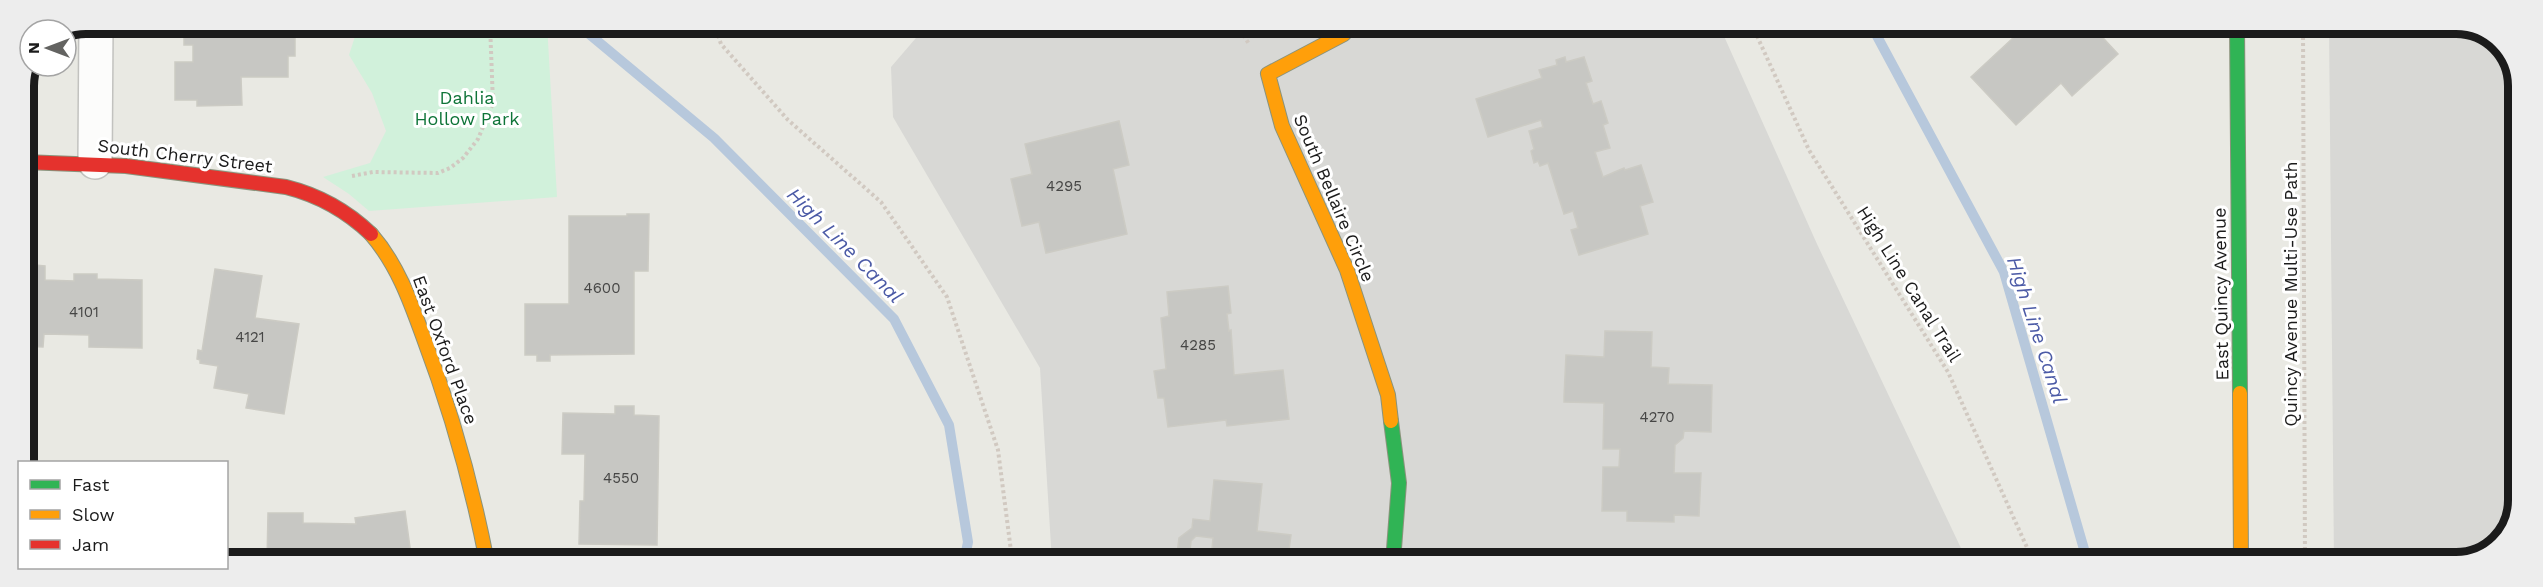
<svg xmlns="http://www.w3.org/2000/svg" width="2543" height="587" font-family="'Work Sans',sans-serif">
	<rect width="100%" height="100%" fill="#e9e9e3"/>
	<g fill="#d8d8d5">
		<polygon points="928,24 1719,25 1817,244 1968,563 1052,562 1040,368 893,117 891,67"/>
		<polygon points="2329,25 2469,25 2503,45 2519,79 2518,513 2498,548 2457,563 2334,563"/>
	</g>
	<polygon fill="#d1f1db" points="359,24 547,24 557,197 369,211 349,194 323,177 370,163 386,131 372,93 349,55"/>
	<g fill="none" stroke-linecap="round" stroke-linejoin="round">
		<g stroke="#b7c8dc" stroke-width="10">
			<polyline points="577,24 714,138 894,319 949,425 968,542 964,562"/>
			<polyline points="1871,25 2004,272 2088,563"/>
		</g>
	</g>
	<g fill="#c7c7c3" stroke="#cccbc4" stroke-width="1.5">
		<polygon points="184,24 265,24 265,27 295,27 295,56 288,56 288,77 241,77 242,105 197,106 197,100 175,100 175,62 193,62 193,45 184,45"/>
		<polygon points="2027,25 2091,25 2118,54 2072,96 2061,83 2016,125 1971,77"/>
		<polygon points="1565,57 1566,62 1584,57 1592,81 1586,83 1593,104 1601,101 1608,123 1603,125 1610,148 1595,152 1603,177 1624,168 1625,170 1641,165 1653,202 1640,206 1648,234 1579,255 1571,230 1578,228 1573,211 1564,214 1548,163 1540,166 1538,161 1534,163 1531,151 1534,149 1529,131 1543,127 1541,120 1488,137 1476,99 1542,78 1539,70 1557,65 1556,60"/>
		<polygon points="1119,121 1129,165 1113,169 1127,234 1046,253 1039,222 1022,226 1011,179 1032,174 1025,144"/>
		<polygon points="627,214 649,214 648,271 634,271 634,354 550,355 550,361 537,361 537,355 525,355 525,304 569,304 569,216 627,216"/>
		<polygon points="24,264 45,266 45,280 74,281 74,274 97,274 97,279 142,280 142,348 89,347 89,335 44,334 43,347 24,346"/>
		<polygon points="215,269 262,276 255,318 299,324 284,414 246,408 249,394 214,388 218,366 200,363 200,360 197,359 198,350 202,351"/>
		<polygon points="1228,286 1231,313 1227,314 1229,331 1231,330 1234,375 1283,370 1289,419 1227,426 1226,420 1168,427 1164,398 1158,398 1154,371 1166,369 1161,318 1169,316 1167,292"/>
		<polygon points="1605,331 1652,332 1651,367 1669,368 1668,384 1712,385 1711,432 1684,431 1683,438 1675,445 1674,473 1701,473 1699,516 1674,515 1674,522 1627,521 1627,511 1602,511 1603,467 1619,467 1620,449 1603,449 1604,403 1564,402 1564,397 1566,355 1604,357"/>
		<polygon points="615,406 634,406 634,415 659,416 657,545 579,544 580,501 584,501 585,454 562,454 563,413 615,414"/>
		<polygon points="1214,480 1262,484 1257,531 1291,535 1289,550 1297,559 1297,562 1193,562 1193,558 1211,560 1213,538 1196,536 1191,541 1189,562 1176,562 1179,538 1192,528 1193,519 1210,521"/>
		<polygon points="405,511 412,562 267,562 268,513 303,513 303,523 356,524 355,518"/>
	</g>
	<g fill="none" stroke-linecap="round" stroke-linejoin="round">
		<g stroke="#c2c2bf" stroke-width="36">
			<polyline id="street" points="95,162 96,24"/>
		</g>
		<g stroke="#8a937c" stroke-width="16">
			<g id="fast">
				<polyline points="2237,25 2240,393"/>
				<polyline points="1391,421 1399,483 1393,562"/>
			</g>
		</g>
		<g stroke="#8a937c" stroke-width="16">
			<g id="slow">
				<polyline points="1344,34 1268,74 1282,126 1347,270 1388,395 1391,421"/>
				<path d="M371 234C397 264 410 300 423 336 451 410 472 485 487 562"/>
				<polyline points="2240,393 2241,563"/>
			</g>
		</g>
		<g stroke="#8a937c" stroke-width="16">
			<path id="jam" d="M24 162 126 166 286 187C318 195 348 212 371 234"/>
		</g>
		<g stroke="#d1c9c1" stroke-width="4" stroke-dasharray="3 3" stroke-linecap="butt">
			<polyline points="714,24 721,44 788,120 881,202 947,297 998,450 1011,551 1008,562"/>
			<polyline points="1237,25 1249,44"/>
			<polyline points="1752,25 1809,150 1948,372 2034,563"/>
			<polyline points="2303,25 2305,563"/>
			<polyline points="352,176 373,172 438,173 450,168 463,158 478,139 493,103 490,24"/>
		</g>
		<use href="#street" stroke="#fcfcfb" stroke-width="33"/>
		<use href="#fast" stroke="#30b455" stroke-width="14"/>
		<use href="#slow" stroke="#ff9f0a" stroke-width="14"/>
		<use href="#jam" stroke="#e5322d" stroke-width="14"/>
	</g>
	<g text-anchor="middle" stroke-width="6" stroke-linejoin="round" paint-order="stroke">
		<g font-size="15" fill="#464645">
			<text x="1064" y="191">4295</text>
			<text x="602" y="293">4600</text>
			<text x="84" y="317">4101</text>
			<text x="250" y="342">4121</text>
			<text x="1198" y="350">4285</text>
			<text x="1657" y="422">4270</text>
			<text x="621" y="483">4550</text>
		</g>
		<g font-size="18" fill="#0e7438" stroke="#fff">
			<text x="467" y="104">Dahlia<tspan x="467" dy="21">Hollow Park</tspan></text>
		</g>
		<g font-size="18" fill="#1b1b1b" stroke="#fff">
			<text transform="translate(185 156) rotate(7)" y="6">South Cherry Street</text>
			<text transform="translate(1334 198) rotate(67)" y="6">South Bellaire Circle</text>
			<text transform="translate(1909 284) rotate(58)" y="6">High Line Canal Trail</text>
			<text transform="translate(2221 294) rotate(-91)" y="6">East Quincy Avenue</text>
			<text transform="translate(2291 294) rotate(-90)" y="6">Quincy Avenue Multi-Use Path</text>
			<text transform="translate(445 350) rotate(70)" y="6">East Oxford Place</text>
		</g>
		<g font-size="20" font-style="italic" fill="#4b5aa6" stroke="#fff">
			<text transform="translate(845 245) rotate(45)" y="7">High Line Canal</text>
			<text transform="translate(2037 330) rotate(72)" y="7">High Line Canal</text>
		</g>
	</g>
	<path d="M0 0H2543V587H0ZM86 34H2456A52 52 0 0 1 2508 86V500A52 52 0 0 1 2456 552H86A52 52 0 0 1 34 500V86A52 52 0 0 1 86 34Z" fill="#ededed" fill-rule="evenodd"/>
	<path fill="none" stroke="#1b1b1b" stroke-width="8" d="M86 34H2456A52 52 0 0 1 2508 86V500A52 52 0 0 1 2456 552H86A52 52 0 0 1 34 500V86A52 52 0 0 1 86 34Z"/>
	<rect x="18" y="461" width="210" height="108" fill="#ffffff" stroke="#a4a4a4" stroke-width="1.5"/>
	<rect x="30" y="480" width="30" height="9" fill="#30b455" stroke="#a4a4a4" stroke-width="1.5"/>
	<text x="72" y="491" font-size="18" fill="#1b1b1b">Fast</text>
	<rect x="30" y="510" width="30" height="9" fill="#ff9f0a" stroke="#a4a4a4" stroke-width="1.5"/>
	<text x="72" y="521" font-size="18" fill="#1b1b1b">Slow</text>
	<rect x="30" y="540" width="30" height="9" fill="#e5322d" stroke="#a4a4a4" stroke-width="1.5"/>
	<text x="72" y="551" font-size="18" fill="#1b1b1b">Jam</text>
	<g transform="translate(48 48) rotate(270)"><circle r="28" fill="#ffffff" stroke="#a4a4a4" stroke-width="1.5"/>
	<path d="M0-4.5L10 22L0 15L-10 22Z" fill="#636361"/>
	<text y="-9" font-size="16" font-weight="bold" text-anchor="middle" fill="#1b1b1b">N</text>
	</g>
</svg>
